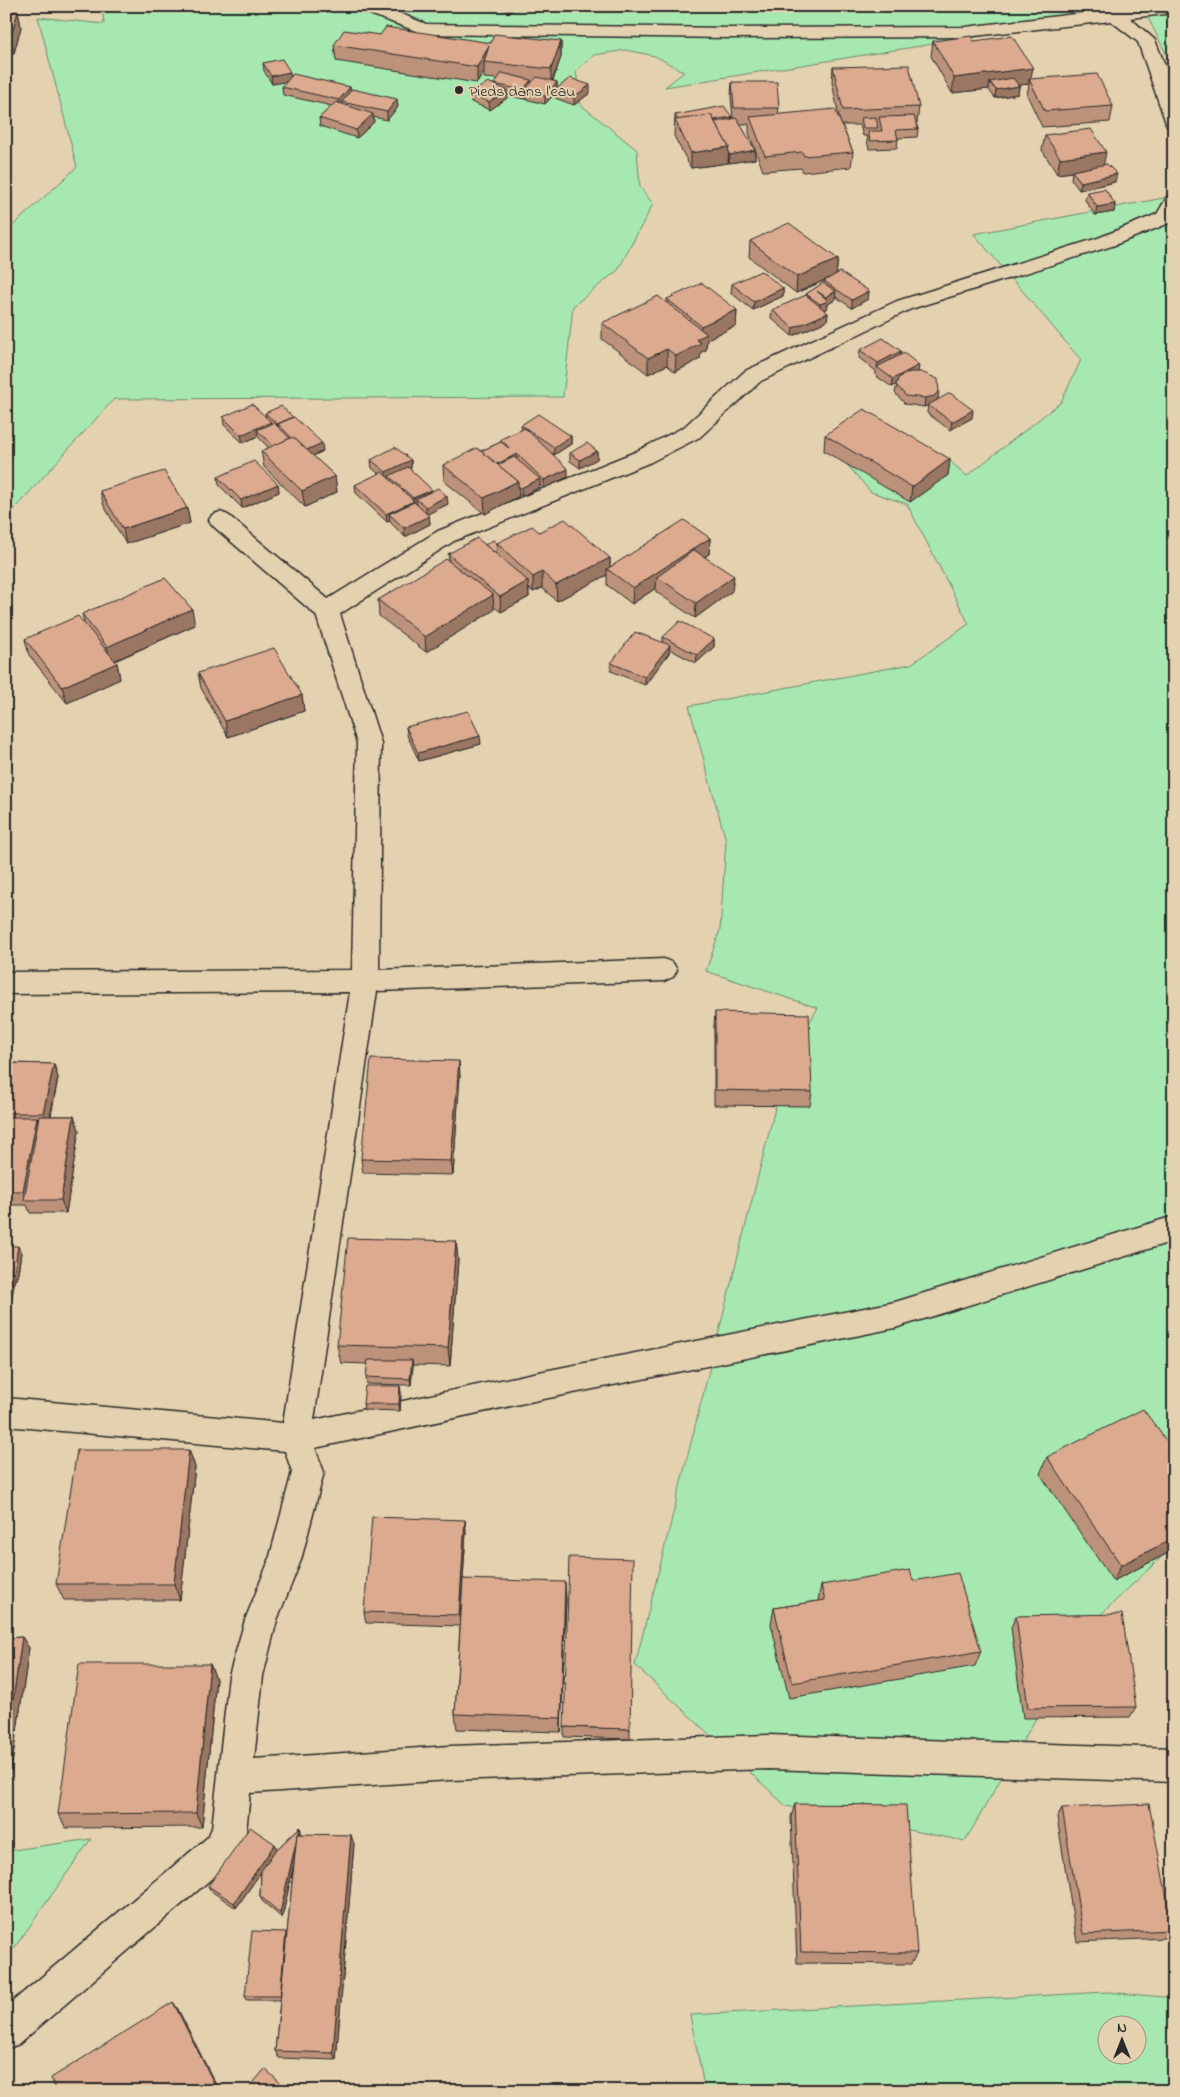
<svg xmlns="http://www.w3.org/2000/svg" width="1180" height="2097" font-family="'Indie Flower',sans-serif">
	<rect width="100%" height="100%" fill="#e4d1af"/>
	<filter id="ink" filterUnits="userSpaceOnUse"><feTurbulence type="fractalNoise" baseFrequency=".02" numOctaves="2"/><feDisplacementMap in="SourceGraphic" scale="10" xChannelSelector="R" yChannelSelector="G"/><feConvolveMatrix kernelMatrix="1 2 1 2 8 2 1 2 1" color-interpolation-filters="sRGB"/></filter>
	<g filter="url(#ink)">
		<g fill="#a7e8b0" stroke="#698a6e" fill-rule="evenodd">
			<polygon points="102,6 1174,6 1174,69 1144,10 665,87 684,72 655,56 626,50 594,55 576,71 581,105 637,150 640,187 653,204 618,270 573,306 563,397 114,399 6,518 6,232 77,167 38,17 104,24"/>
			<polygon points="1174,196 1174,1545 1090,1625 965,1841 786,1806 635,1665 788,1057 818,1008 706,971 720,930 726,841 689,706 911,664 969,624 907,504 871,492 828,443 943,455 967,476 1061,402 1081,360 974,234"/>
			<polygon points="91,1839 8,1957 6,1958 6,1851"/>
			<path d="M1107 1992 1174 1998V2091H705L690 2015ZM1108 2024H1138V2054H1108Z"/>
		</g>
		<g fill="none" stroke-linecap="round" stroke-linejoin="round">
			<g stroke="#2b2b2b" stroke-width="3">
				<g id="minor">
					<polygon points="356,6 382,6 426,24 731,28 965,27 1142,6 1174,6 1174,13 1130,18 1155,40 1174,88 1174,128 1167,126 1138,42 1111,21 965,37 731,38 424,34 359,10"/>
					<polygon points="1174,195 1172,222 1112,246 911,309 761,381 700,437 651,462 454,541 340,614 381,743 379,970 664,959 673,963 677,970 673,977 664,981 377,991 314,1420 534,1373 895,1302 1174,1216 1174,1241 895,1328 534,1401 315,1448 324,1472 301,1560 277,1620 263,1676 254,1759 450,1746 768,1735 1174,1748 1174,1782 768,1769 450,1780 250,1793 246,1832 232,1861 19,2044 6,2049 6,2007 208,1837 212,1828 229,1676 245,1620 269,1560 292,1472 285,1451 6,1426 6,1398 283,1423 350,992 6,994 6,972 352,970 357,743 316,615 212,525 209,520 212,515 220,512 228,515 328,599 438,531 635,452 684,427 745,371 897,301 1098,238 1157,214 1167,197"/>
				</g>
			</g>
			<use href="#minor" fill="#e4d1af" fill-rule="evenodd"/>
		</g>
		<g fill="#bd927a" stroke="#2b2b2b">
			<polygon points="497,6 518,6 509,12"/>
			<polygon points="6,11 18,11 21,27 14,53 6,53"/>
			<polygon points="380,35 491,43 561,41 561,57 553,81 557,82 557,87 590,93 574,105 555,98 555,93 545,104 525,99 525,97 523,99 507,95 507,98 490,110 471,102 470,94 494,84 498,79 484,78 484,72 477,83 336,61 334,45"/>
			<polygon points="933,41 974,41 1031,79 1113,106 1110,122 1042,127 1027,95 1029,84 1018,85 1019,86 1018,94 995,98 989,90 989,89 952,93 931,56"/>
			<polygon points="263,63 291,77 350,87 351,92 398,107 387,120 373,117 374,122 357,138 320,126 319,118 332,106 283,95 282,87 287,81 272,84 264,71"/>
			<polygon points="833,67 919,107 917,123 916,123 918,129 917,137 898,138 897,148 869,149 867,140 868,136 863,136 860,125 842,125 853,152 851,167 803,172 801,168 763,171 749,133 749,124 740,124 755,150 755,159 729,163 728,160 728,163 691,168 674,136 675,115 732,117 732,119 733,119 731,97 732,82 779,108 778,114 840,122 832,82"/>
			<polygon points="1045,135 1103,164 1115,182 1079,190 1071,179 1072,172 1057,174 1042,150"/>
			<polygon points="1087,192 1115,204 1114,212 1095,215 1085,200"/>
			<polygon points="750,241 838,259 836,274 869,291 868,299 852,308 836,297 835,300 828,304 827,309 824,310 828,313 827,321 792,336 771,318 772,310 806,296 806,294 824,283 824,281 828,279 796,293 749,257"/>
			<polygon points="732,284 783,288 783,296 753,310 731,293"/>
			<polygon points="667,299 737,310 736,326 707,339 706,350 701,352 700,359 675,372 667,365 648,374 602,339 602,323 667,303"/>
			<polygon points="860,350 901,355 918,372 938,399 937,400 972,418 950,430 927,413 928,405 924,407 905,404 895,393 897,384 892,387 876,376 876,371 859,358"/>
			<polygon points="265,413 293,417 323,451 313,456 335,476 337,492 305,507 264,467 261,451 269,448 259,438 258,436 243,443 224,425 223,417 266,417"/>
			<polygon points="521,425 571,436 571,444 554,455 551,453 568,477 544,488 540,485 540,487 522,496 519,494 519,496 485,514 444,481 443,465 481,451 501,442 501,439 522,430"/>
			<polygon points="825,435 950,459 948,475 910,502 824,451"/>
			<polygon points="597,451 597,459 580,468 570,461 570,453"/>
			<polygon points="371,460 411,460 411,468 410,469 432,491 448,504 427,514 429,516 430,524 405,537 390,522 390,521 387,522 356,493 355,485 379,474 372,468"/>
			<polygon points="218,477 278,484 279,492 242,508 219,485"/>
			<polygon points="100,491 187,508 190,523 126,544 104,506"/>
			<polygon points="539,532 610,558 610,567 710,538 709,554 705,557 732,591 695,618 656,592 656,588 632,604 607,585 607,575 557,601 542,588 533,592 529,588 529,597 501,612 493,606 494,610 426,652 379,616 378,600 449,561 448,554 485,545 497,543"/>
			<polygon points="82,614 195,625 115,661 117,663 120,679 67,703 29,655 25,639 84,622"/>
			<polygon points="663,637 714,639 714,647 696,663 669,649 669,653 645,685 611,671 611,663 663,642"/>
			<polygon points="198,673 302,695 304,711 228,737 201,688"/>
			<polygon points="406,727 481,744 419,761 407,735"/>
			<polygon points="715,1012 812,1092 810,1106 714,1105 714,1027"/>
			<polygon points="6,1063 54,1064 58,1078 51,1116 74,1116 79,1130 66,1213 30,1213 27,1205 6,1205"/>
			<polygon points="460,1075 453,1175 363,1173 361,1159"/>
			<polygon points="456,1241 458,1260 450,1366 413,1365 411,1385 367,1384 366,1377 368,1364 341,1363 337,1345"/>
			<polygon points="6,1246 21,1253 17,1279 15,1279 6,1328"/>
			<polygon points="400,1386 401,1393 400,1411 364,1410 363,1404"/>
			<polygon points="189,1450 195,1467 180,1600 64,1600 56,1584"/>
			<polygon points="1047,1457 1174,1550 1113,1581 1040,1474"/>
			<polygon points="465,1520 466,1532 463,1579 566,1598 561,1732 457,1729 455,1714 460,1626 366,1623 364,1612"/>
			<polygon points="913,1581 981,1651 975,1666 789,1698 771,1624 774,1608 818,1601 821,1585"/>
			<polygon points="1016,1616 1136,1707 1130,1717 1023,1718 1011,1627"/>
			<polygon points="22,1637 29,1648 17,1731 13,1731 16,1735 8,1793 6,1793 6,1638"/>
			<polygon points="210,1664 216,1679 202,1827 66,1828 58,1814"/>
			<polygon points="564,1727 630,1729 630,1739 564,1737"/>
			<polygon points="795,1804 917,1953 911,1964 797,1963 791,1817"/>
			<polygon points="1062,1808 1173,1930 1166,1938 1077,1942 1057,1817"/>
			<polygon points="300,1827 301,1831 301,1834 354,1844 336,2060 279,2058 275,2051 280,2000 247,2000 245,1996 287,1934 294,1864 282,1918 262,1901 260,1896 261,1872 236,1908 211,1891 208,1886 275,1844 277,1849"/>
		</g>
		<g fill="#9a7763" stroke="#2b2b2b">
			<polygon points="441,6 448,6 441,9"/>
			<polygon points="509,6 518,6 509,12"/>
			<polygon points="18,11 21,27 14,53 11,37"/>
			<polygon points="561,41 561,57 551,84 551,69"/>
			<polygon points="489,46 484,62 484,72 477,83 477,67"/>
			<polygon points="1033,68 1030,82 1029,79 1029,84 994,88 990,82 989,89 952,93 954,78"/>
			<polygon points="290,72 291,81 272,84 271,76"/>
			<polygon points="531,80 532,88 524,91 525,97 523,99 523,90"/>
			<polygon points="557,82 557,90 555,90 555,93 545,104 545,96"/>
			<polygon points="590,85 590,93 574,105 574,97"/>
			<polygon points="1019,86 1018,94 995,98 996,90"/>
			<polygon points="350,87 351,95 342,102 342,105 340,108 339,100"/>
			<polygon points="507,90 507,98 490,110 489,102"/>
			<polygon points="397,99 398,107 387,120 387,112"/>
			<polygon points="373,114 374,122 357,138 356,130"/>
			<polygon points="732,117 731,125 683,126"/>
			<polygon points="729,147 728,163 691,168 691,153"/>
			<polygon points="755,150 755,159 729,163 730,155"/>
			<polygon points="1106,152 1103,168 1072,171 1072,172 1057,174 1060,158"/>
			<polygon points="1117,174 1115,182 1079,190 1081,182"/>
			<polygon points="1115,204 1114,212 1095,215 1097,207"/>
			<polygon points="838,259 836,275 796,293 797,277"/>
			<polygon points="783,288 783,296 753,310 754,302"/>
			<polygon points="836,291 835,300 828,304 827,309 819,312 820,304 826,302 826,297"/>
			<polygon points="869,291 868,299 852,308 852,300"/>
			<polygon points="737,310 736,326 707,339 706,350 701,352 700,359 675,372 676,356 696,339 700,337 701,326"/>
			<polygon points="828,313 827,321 792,336 793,328"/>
			<polygon points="667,349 667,365 648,374 648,358"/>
			<polygon points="901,351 900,359 877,368 878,363"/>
			<polygon points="919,365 918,373 892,387 893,379"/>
			<polygon points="939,391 938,399 932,404 924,407 925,398"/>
			<polygon points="973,410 972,418 950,430 952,422"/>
			<polygon points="293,417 294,425 278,424 279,431 278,432 277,424"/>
			<polygon points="271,422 272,430 257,430 258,436 243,443 241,435"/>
			<polygon points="571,436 571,444 554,455 554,447"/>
			<polygon points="322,443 323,451 306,459 305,451"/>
			<polygon points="597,451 597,459 580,468 580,460"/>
			<polygon points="517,454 517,462 493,466"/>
			<polygon points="950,459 948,475 910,502 912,487"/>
			<polygon points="411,460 411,468 392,478 389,476 389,479 387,481 386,472"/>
			<polygon points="568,469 568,477 544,488 544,480"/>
			<polygon points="335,476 337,492 305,507 302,491"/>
			<polygon points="540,479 540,487 522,496 521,488"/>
			<polygon points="518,481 519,496 485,514 484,498"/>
			<polygon points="278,484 279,492 242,508 241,500"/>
			<polygon points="432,490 433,498 416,499 417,505 389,514 390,521 387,522 386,514 414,501 413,498"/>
			<polygon points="447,496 448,504 426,515 426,507"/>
			<polygon points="187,508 190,523 126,544 123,529"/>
			<polygon points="429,516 430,524 405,537 404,528"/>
			<polygon points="710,538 709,554 665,582 657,577 656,588 632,604 633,588"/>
			<polygon points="610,558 610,571 607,569 607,575 557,601 556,585"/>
			<polygon points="542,572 542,588 533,592 533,577"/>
			<polygon points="734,576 732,591 695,618 696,603"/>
			<polygon points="528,581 529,597 501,612 500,597"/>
			<polygon points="493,595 494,610 426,652 425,637"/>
			<polygon points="192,609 195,625 111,662 107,647"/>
			<polygon points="714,639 714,647 696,663 697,655"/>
			<polygon points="670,645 669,653 645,685 645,677"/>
			<polygon points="117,663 120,679 67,703 62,687"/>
			<polygon points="302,695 304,711 228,737 225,721"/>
			<polygon points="480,736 481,744 419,761 418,753"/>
			<polygon points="459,1061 460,1075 453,1175 451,1161"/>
			<polygon points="54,1064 58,1078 48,1127 43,1113"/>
			<polygon points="74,1116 79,1130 66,1213 61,1200"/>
			<polygon points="37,1117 42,1131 26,1200 23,1191"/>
			<polygon points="456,1241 458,1260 450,1366 448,1348"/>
			<polygon points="18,1246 21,1253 17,1279 14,1272"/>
			<polygon points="9,1266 15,1279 6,1328 6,1282"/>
			<polygon points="412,1360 413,1367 411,1385 410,1379"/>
			<polygon points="400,1386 401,1393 400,1411 399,1404"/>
			<polygon points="189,1450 195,1467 180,1600 174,1584"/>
			<polygon points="465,1520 466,1532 460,1626 459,1615"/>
			<polygon points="1174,1538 1174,1550 1113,1581 1121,1565"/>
			<polygon points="565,1582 566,1598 561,1732 561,1718"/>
			<polygon points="22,1637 29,1648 17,1731 10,1721"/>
			<polygon points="210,1664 216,1679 202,1827 196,1813"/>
			<polygon points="9,1725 16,1735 8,1793 6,1790 6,1747"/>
			<polygon points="300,1827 301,1831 282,1918 280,1913"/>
			<polygon points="351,1835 354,1844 336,2060 333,2053"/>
			<polygon points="275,1844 277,1849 236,1908 234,1903"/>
			<polygon points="286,1932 287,1936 282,2000 280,1996"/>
			<polygon points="173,2002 178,2009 219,2091 218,2091"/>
		</g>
		<g fill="#dcaa8e" stroke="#2b2b2b">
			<polygon points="6,11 18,11 11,37 6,37"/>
			<polygon points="386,27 491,43 494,34 561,41 551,69 484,62 489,46 477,67 334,45 344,30 380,35"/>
			<polygon points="971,36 974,41 1012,36 1033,68 954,78 933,41"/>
			<polygon points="282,59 290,72 271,76 263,63"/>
			<polygon points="909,65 919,107 843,110 833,67"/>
			<polygon points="502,73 531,80 523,90 494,84"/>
			<polygon points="293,74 350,87 339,100 282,87"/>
			<polygon points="1097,74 1113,106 1045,111 1029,79"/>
			<polygon points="537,77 557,82 545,96 524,91"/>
			<polygon points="570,78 590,85 574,97 555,90"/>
			<polygon points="1013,78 1019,86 996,90 990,82"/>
			<polygon points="488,82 507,90 489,102 470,94"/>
			<polygon points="732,82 777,82 779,108 734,108"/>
			<polygon points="352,89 397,99 387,112 342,102"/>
			<polygon points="336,102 373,114 356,130 319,118"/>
			<polygon points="724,106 732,117 714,120 711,115 678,120 675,115"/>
			<polygon points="835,109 853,152 804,156 802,152 765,156 750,117"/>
			<polygon points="711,115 729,147 691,153 675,120"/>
			<polygon points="914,116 918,129 896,130 898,140 870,141 868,131 882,131 879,117"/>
			<polygon points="876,117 878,128 863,128 861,118"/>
			<polygon points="737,118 755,150 730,155 728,152 729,147 715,122"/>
			<polygon points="1091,129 1106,152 1060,158 1045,135"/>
			<polygon points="1107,164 1117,174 1081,182 1072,171"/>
			<polygon points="1105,189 1115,204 1097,207 1087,192"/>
			<polygon points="789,223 838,259 797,277 750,241"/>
			<polygon points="761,271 783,288 754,302 732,284"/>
			<polygon points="840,272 869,291 852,300 824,281"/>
			<polygon points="702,283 737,310 701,326 667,299"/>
			<polygon points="823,283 836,291 826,297 817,291 828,301 820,304 806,294"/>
			<polygon points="806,295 828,313 793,328 772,310"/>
			<polygon points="658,296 707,334 696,339 701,343 676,356 667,349 648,358 602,323"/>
			<polygon points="883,338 901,351 878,363 860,350"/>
			<polygon points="904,353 919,365 893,379 877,367"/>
			<polygon points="911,372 921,372 938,379 939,391 934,396 925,398 906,396 896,385 898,379 903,374"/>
			<polygon points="950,393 973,410 952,422 928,405"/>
			<polygon points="252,404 271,422 241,435 223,417"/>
			<polygon points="281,406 293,417 277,424 265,413"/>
			<polygon points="864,409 950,459 912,487 825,435"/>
			<polygon points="538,414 571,436 554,447 521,425"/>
			<polygon points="294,417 322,443 307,450 293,437 292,438 278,424"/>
			<polygon points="274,423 290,438 274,446 257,430"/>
			<polygon points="525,428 568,469 544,480 517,454 497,464 481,451 501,442 510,449 501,439"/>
			<polygon points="293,437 335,476 302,491 261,451"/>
			<polygon points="587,443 597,451 580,460 570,453"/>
			<polygon points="395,447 411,460 386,472 371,460"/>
			<polygon points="477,448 518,481 484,498 443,465"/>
			<polygon points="514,457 540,479 521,488 518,486 518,481 498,465"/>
			<polygon points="254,461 278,484 241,500 218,477"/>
			<polygon points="408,467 432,490 413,498 389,476"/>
			<polygon points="164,471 187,508 123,529 100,491"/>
			<polygon points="382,472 414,501 386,514 355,485"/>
			<polygon points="438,488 447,496 426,507 416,499"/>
			<polygon points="414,502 429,516 404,528 389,514"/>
			<polygon points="565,519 610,558 556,585 542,572 533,577 497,543 532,526 539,532"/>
			<polygon points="684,520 710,538 633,588 607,569"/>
			<polygon points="477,538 528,581 500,597 448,554"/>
			<polygon points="493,540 502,548 497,543 497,550 494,552 485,545"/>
			<polygon points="694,550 734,576 696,603 657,577"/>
			<polygon points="446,559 493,595 425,637 378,600"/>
			<polygon points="165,578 192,609 107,647 82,614"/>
			<polygon points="78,616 117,663 62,687 25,639"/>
			<polygon points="680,621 714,639 697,655 663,637"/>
			<polygon points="635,632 670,645 645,677 611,663"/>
			<polygon points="274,648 302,695 225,721 198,673"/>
			<polygon points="468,711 480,736 418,753 406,727"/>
			<polygon points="715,1012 809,1014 812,1092 715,1090"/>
			<polygon points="371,1059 459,1061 451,1161 361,1159"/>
			<polygon points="6,1063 54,1064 43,1113 6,1113"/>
			<polygon points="39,1116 74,1116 61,1200 24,1200"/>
			<polygon points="6,1117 37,1117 23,1191 6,1191"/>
			<polygon points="348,1238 456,1241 448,1348 337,1345"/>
			<polygon points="6,1246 18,1246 14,1272 12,1272 9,1266 6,1266"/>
			<polygon points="6,1266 9,1266 6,1282"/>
			<polygon points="368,1360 412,1360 410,1379 366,1377"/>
			<polygon points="365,1386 400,1386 399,1404 363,1404"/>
			<polygon points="1143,1409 1174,1451 1174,1538 1121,1565 1047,1457"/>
			<polygon points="77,1450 189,1450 174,1584 56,1584"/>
			<polygon points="372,1517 465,1520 459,1615 364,1612"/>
			<polygon points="569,1557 633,1559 630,1729 564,1727"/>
			<polygon points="910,1570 913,1581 958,1573 981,1651 792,1683 774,1608 825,1600 821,1585"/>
			<polygon points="463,1579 565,1582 561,1718 455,1714"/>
			<polygon points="1122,1614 1136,1707 1028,1708 1016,1616"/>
			<polygon points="22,1637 10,1721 6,1721 6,1638"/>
			<polygon points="79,1664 210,1664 196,1813 58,1814"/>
			<polygon points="6,1725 9,1725 6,1747"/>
			<polygon points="795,1804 906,1805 917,1953 801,1952"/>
			<polygon points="1149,1804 1173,1930 1083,1934 1062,1808"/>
			<polygon points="250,1827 275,1844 234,1903 208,1886"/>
			<polygon points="300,1827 298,1834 297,1834 296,1842 280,1913 260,1896 261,1871 274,1852"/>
			<polygon points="297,1834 351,1835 333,2053 275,2051"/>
			<polygon points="252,1931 286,1932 280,1996 245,1996"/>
			<polygon points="173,2002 218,2091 56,2091 51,2078"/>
			<polygon points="265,2069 286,2088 284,2091 246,2091"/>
		</g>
	</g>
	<circle fill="#2b2b2b" stroke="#e4d1af" stroke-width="2" cx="459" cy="90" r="5"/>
	<g text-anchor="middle" stroke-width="4" stroke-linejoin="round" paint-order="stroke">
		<g font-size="16" fill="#2b2b2b" stroke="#e4d1af" text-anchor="start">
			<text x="469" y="96">Pieds dans l'eau</text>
		</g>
	</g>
	<rect width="1180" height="2097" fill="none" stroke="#e4d1af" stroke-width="25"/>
	<rect x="12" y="12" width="1155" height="2072" fill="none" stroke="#2b2b2b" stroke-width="2" filter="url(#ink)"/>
	<g transform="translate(1122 2040)"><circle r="24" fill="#e4d1af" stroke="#9a8f7a"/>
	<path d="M0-4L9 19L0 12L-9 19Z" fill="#2b2b2b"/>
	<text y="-8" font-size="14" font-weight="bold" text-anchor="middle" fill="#2b2b2b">N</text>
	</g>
</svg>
